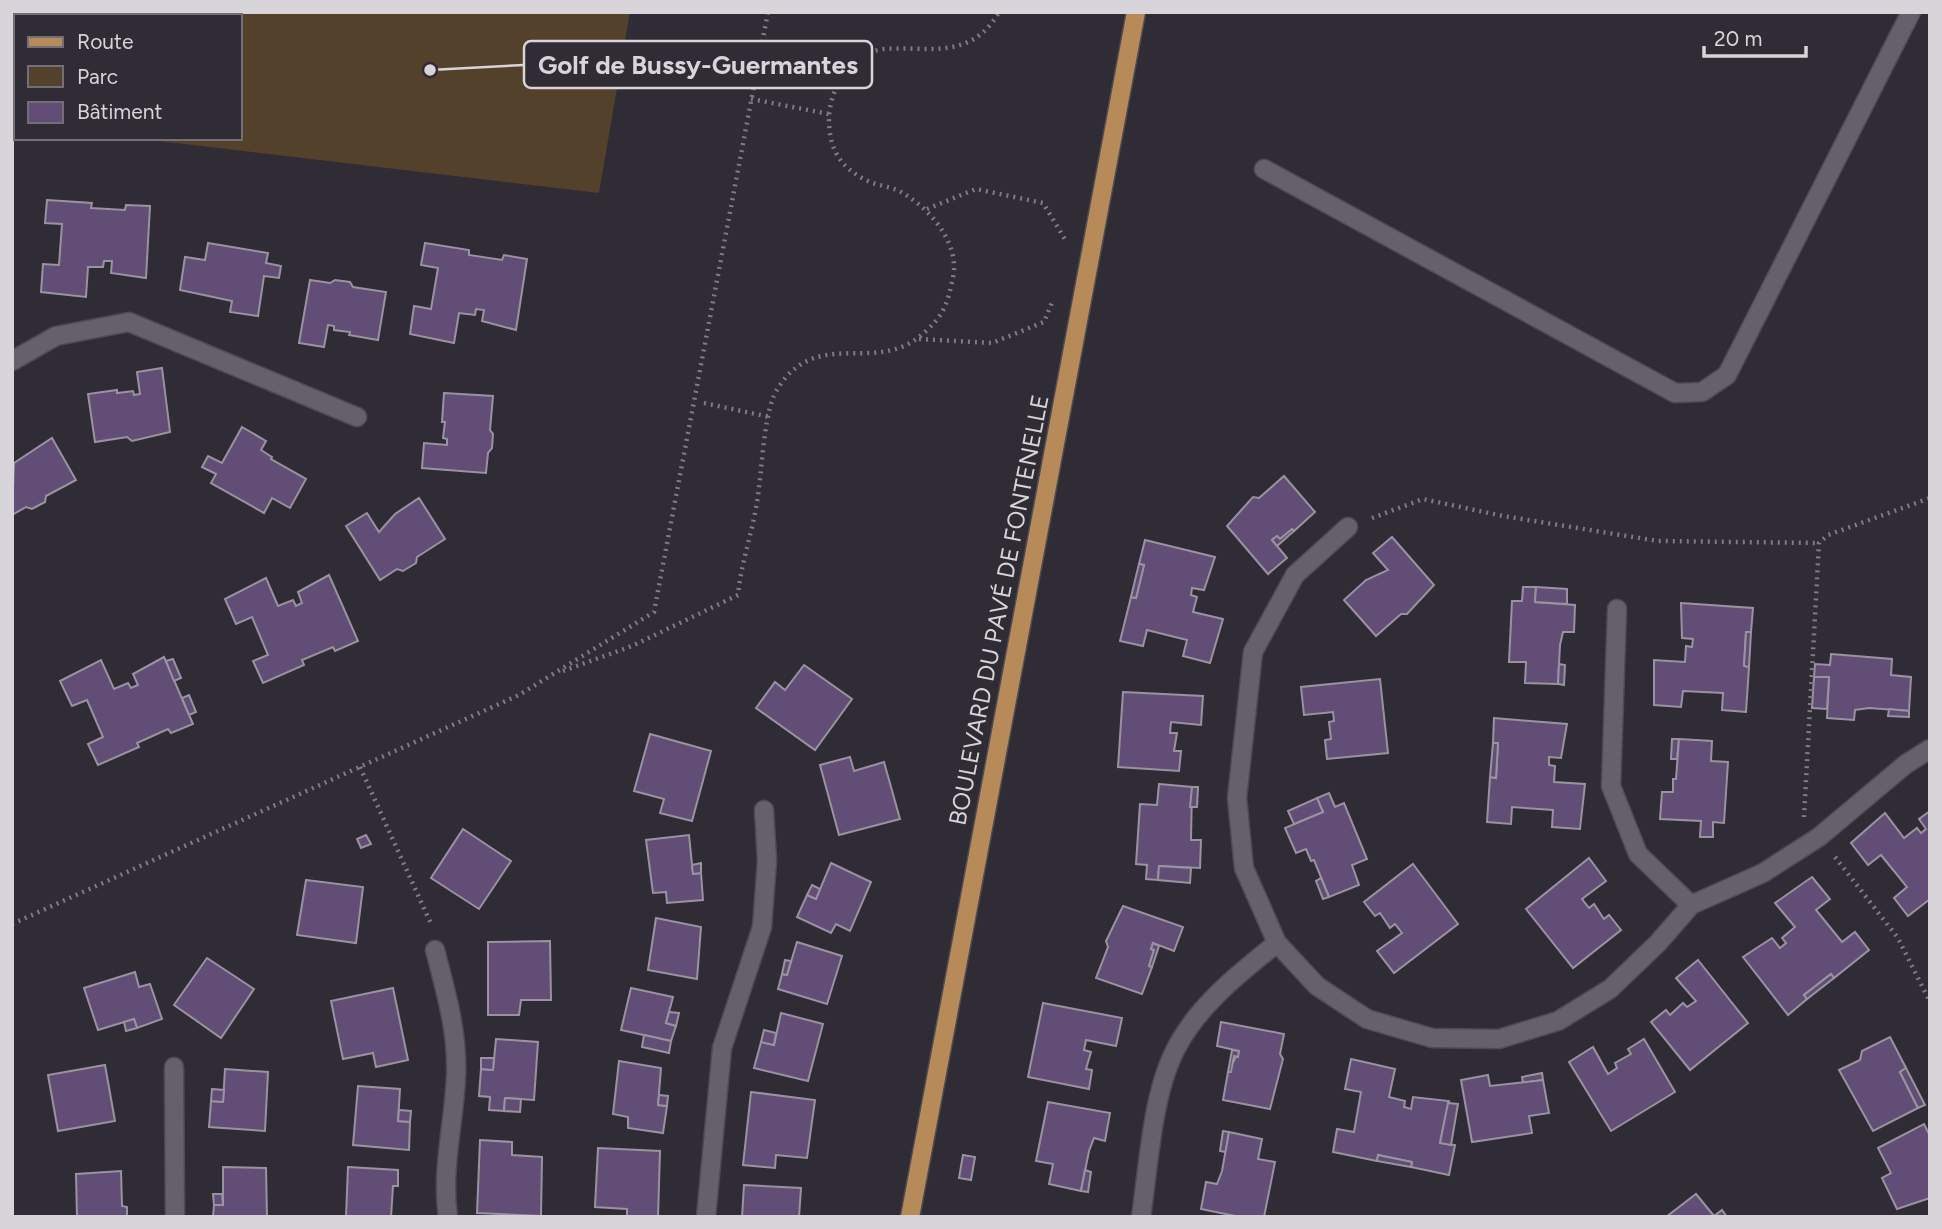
<svg xmlns="http://www.w3.org/2000/svg" width="1942" height="1229" font-family="Figtree,sans-serif">
	<rect width="100%" height="100%" fill="#302c35"/>
	<polygon fill="#54412b" points="12,12 630,12 599,193 134,138 240,138 240,16 16,16 16,125 12,125"/>
	<g fill="#614d75" stroke="#99939f" stroke-width="2">
		<polygon points="47,200 92,203 91,208 125,210 126,205 150,206 146,278 111,273 112,261 104,261 103,267 88,267 86,297 41,292 43,264 59,265 62,224 45,223"/>
		<polygon points="208,243 268,253 266,263 281,266 279,278 264,276 258,316 230,312 232,301 180,290 185,257 205,260"/>
		<polygon points="425,243 469,250 469,255 502,260 504,255 527,259 516,330 482,321 484,310 476,309 475,315 459,313 454,343 410,334 414,306 431,309 438,268 421,265"/>
		<polygon points="310,280 330,283 335,280 350,282 353,287 386,292 378,340 349,335 350,332 334,330 334,326 328,325 324,347 299,343"/>
		<polygon points="162,368 170,432 132,441 127,437 95,442 88,394 117,390 117,393 133,391 134,395 140,394 137,372"/>
		<polygon points="444,393 493,396 490,430 493,434 492,448 488,453 486,473 422,468 424,443 447,445 447,439 443,438 445,422 442,422"/>
		<polygon points="242,427 266,441 261,450 272,457 271,459 306,479 290,508 272,498 264,513 211,483 216,474 202,467 208,456 222,463"/>
		<polygon points="52,438 76,480 46,496 45,502 32,509 26,507 12,515 14,463"/>
		<polygon points="1284,476 1315,512 1294,531 1292,529 1280,539 1277,536 1272,540 1287,558 1268,574 1227,526 1253,497 1259,498"/>
		<polygon points="419,498 445,539 417,557 416,563 403,571 397,569 380,580 346,526 367,513 379,532 395,514"/>
		<polygon points="1292,529 1294,531 1277,546 1272,540 1277,536 1280,539"/>
		<polygon points="1392,537 1434,585 1407,614 1401,614 1376,636 1344,600 1366,580 1388,570 1373,553"/>
		<polygon points="1145,540 1215,557 1204,590 1192,588 1191,595 1197,597 1193,612 1223,619 1210,663 1183,656 1187,640 1147,630 1143,646 1120,641 1131,597 1136,598 1144,565 1139,564"/>
		<polygon points="1139,564 1144,565 1136,598 1131,597"/>
		<polygon points="329,575 358,641 335,651 333,647 302,660 304,665 263,683 253,661 268,655 252,617 236,624 225,599 266,578 278,606 293,600 296,606 302,603 298,592"/>
		<polygon points="1523,587 1536,587 1535,602 1575,605 1574,632 1563,632 1560,645 1558,684 1525,683 1526,662 1509,662 1512,601 1522,601"/>
		<polygon points="1536,587 1567,589 1567,604 1535,602"/>
		<polygon points="1681,603 1753,608 1751,632 1746,632 1744,666 1749,667 1746,712 1722,710 1723,693 1683,691 1681,707 1654,705 1654,660 1685,662 1686,646 1692,647 1693,639 1682,638"/>
		<polygon points="1746,632 1751,632 1749,667 1744,666"/>
		<polygon points="1831,654 1892,659 1891,675 1911,677 1909,711 1869,708 1855,710 1854,720 1827,718 1829,677 1814,677 1815,664 1830,665"/>
		<polygon points="164,657 193,724 171,733 168,729 137,743 139,747 98,765 88,744 103,737 87,700 72,706 60,681 101,660 114,689 128,683 131,688 138,685 133,674"/>
		<polygon points="173,659 181,678 174,681 166,661"/>
		<polygon points="1559,664 1565,665 1564,685 1558,684"/>
		<polygon points="804,665 852,699 815,750 756,708 775,682 785,690"/>
		<polygon points="1814,677 1829,677 1827,709 1812,708"/>
		<polygon points="1380,679 1388,753 1327,759 1325,740 1331,739 1329,722 1334,721 1333,712 1304,715 1301,687"/>
		<polygon points="1123,692 1203,696 1201,725 1171,722 1170,733 1177,733 1174,751 1181,751 1179,771 1118,767"/>
		<polygon points="189,695 196,712 189,715 182,698"/>
		<polygon points="1889,709 1909,711 1909,717 1888,716"/>
		<polygon points="1494,718 1567,724 1561,758 1549,757 1549,765 1555,766 1554,782 1585,784 1580,829 1552,827 1553,810 1512,807 1511,824 1487,822 1490,777 1496,778 1498,743 1493,743"/>
		<polygon points="650,734 711,751 692,821 660,813 664,799 634,791"/>
		<polygon points="1672,739 1679,739 1677,759 1671,759"/>
		<polygon points="1679,739 1712,741 1711,761 1728,762 1724,823 1713,822 1713,837 1700,837 1701,821 1660,819 1662,792 1673,792 1673,779 1676,779"/>
		<polygon points="1493,743 1498,743 1496,778 1490,777"/>
		<polygon points="850,757 854,771 884,762 900,819 839,835 820,765"/>
		<polygon points="1159,784 1192,787 1191,840 1201,840 1200,868 1159,866 1158,880 1146,879 1147,865 1136,864 1140,804 1157,805"/>
		<polygon points="1192,787 1198,787 1197,807 1190,807"/>
		<polygon points="1329,793 1335,807 1344,803 1367,859 1352,865 1359,885 1329,897 1314,860 1311,861 1306,849 1296,853 1285,828 1323,812 1317,798"/>
		<polygon points="1317,798 1323,812 1294,824 1288,811"/>
		<polygon points="1930,811 1930,899 1908,916 1894,898 1907,887 1881,855 1868,865 1851,843 1885,813 1904,838 1917,828 1921,833 1926,829 1919,819"/>
		<polygon points="463,829 511,861 479,909 431,878"/>
		<polygon points="366,835 371,844 361,848 357,839"/>
		<polygon points="689,835 693,874 701,873 703,900 667,903 666,892 653,893 646,840"/>
		<polygon points="1589,858 1606,881 1582,899 1589,908 1594,904 1604,919 1609,915 1621,930 1573,968 1526,909"/>
		<polygon points="701,863 701,873 693,874 692,865"/>
		<polygon points="831,863 871,882 850,931 836,924 831,933 797,917 807,895 816,899"/>
		<polygon points="1413,864 1458,924 1394,973 1377,951 1402,933 1395,924 1390,928 1380,913 1375,916 1364,902"/>
		<polygon points="1159,866 1191,868 1190,883 1158,880"/>
		<polygon points="1812,877 1830,899 1816,910 1842,942 1855,932 1869,950 1834,978 1831,974 1804,995 1807,999 1788,1015 1743,957 1772,938 1780,948 1786,943 1782,938 1795,927 1775,903"/>
		<polygon points="1321,878 1329,897 1323,899 1316,881"/>
		<polygon points="306,880 363,887 356,943 297,935"/>
		<polygon points="812,885 820,889 816,899 807,895"/>
		<polygon points="1123,906 1183,927 1174,951 1153,943 1151,949 1154,950 1149,966 1152,967 1142,994 1096,978 1108,947 1106,941"/>
		<polygon points="656,918 701,927 697,979 648,970"/>
		<polygon points="550,941 551,1000 521,1000 519,1015 488,1015 488,942"/>
		<polygon points="797,942 842,956 827,1004 778,989 782,974 787,975"/>
		<polygon points="1153,943 1159,946 1152,967 1149,966 1154,950 1151,949"/>
		<polygon points="207,958 254,989 221,1038 174,1005"/>
		<polygon points="785,960 791,961 787,975 782,974"/>
		<polygon points="1698,960 1748,1023 1690,1070 1651,1022 1666,1010 1670,1015 1683,1003 1687,1007 1696,1001 1676,978"/>
		<polygon points="135,972 139,987 150,984 162,1019 137,1028 134,1019 98,1030 84,988"/>
		<polygon points="1831,974 1834,978 1807,999 1804,995"/>
		<polygon points="393,988 408,1060 376,1067 373,1053 343,1059 331,1001"/>
		<polygon points="631,988 673,997 666,1023 676,1026 671,1041 621,1030"/>
		<polygon points="1043,1003 1122,1018 1116,1046 1086,1040 1084,1050 1091,1052 1086,1069 1092,1070 1089,1089 1028,1077"/>
		<polygon points="669,1012 679,1013 676,1026 666,1023"/>
		<polygon points="781,1013 823,1024 808,1081 754,1068 761,1042 774,1045"/>
		<polygon points="134,1019 137,1028 126,1031 124,1022"/>
		<polygon points="1221,1022 1284,1034 1280,1054 1283,1059 1270,1109 1223,1100 1228,1072 1239,1051 1217,1046"/>
		<polygon points="764,1030 776,1033 774,1045 761,1042"/>
		<polygon points="644,1035 671,1041 669,1053 642,1047"/>
		<polygon points="1890,1037 1906,1068 1900,1072 1918,1108 1873,1131 1839,1070 1860,1060 1862,1051"/>
		<polygon points="496,1039 538,1042 534,1100 505,1098 504,1111 489,1110 490,1097 479,1096 481,1069 493,1070"/>
		<polygon points="1644,1039 1675,1092 1611,1131 1569,1062 1593,1047 1608,1074 1617,1068 1615,1063 1631,1054 1628,1049"/>
		<polygon points="1232,1050 1239,1051 1238,1057 1234,1056 1231,1072 1228,1072"/>
		<polygon points="481,1058 494,1058 493,1070 481,1069"/>
		<polygon points="1351,1059 1395,1069 1389,1097 1405,1101 1404,1107 1411,1109 1413,1097 1449,1101 1440,1143 1455,1145 1449,1175 1411,1167 1412,1162 1378,1155 1377,1161 1333,1152 1337,1129 1354,1132 1361,1092 1345,1089"/>
		<polygon points="619,1061 661,1068 658,1105 667,1106 663,1133 628,1128 628,1117 613,1114"/>
		<polygon points="105,1065 115,1121 58,1131 48,1075"/>
		<polygon points="1906,1068 1925,1105 1918,1108 1900,1072"/>
		<polygon points="225,1069 268,1072 265,1131 209,1127 211,1101 223,1102"/>
		<polygon points="1542,1073 1543,1080 1523,1083 1522,1077"/>
		<polygon points="1488,1075 1490,1086 1543,1080 1549,1113 1529,1116 1532,1133 1472,1142 1461,1080"/>
		<polygon points="358,1086 400,1089 398,1121 410,1122 409,1150 353,1145"/>
		<polygon points="212,1089 224,1090 223,1102 211,1101"/>
		<polygon points="751,1092 815,1100 807,1158 776,1155 775,1168 743,1165"/>
		<polygon points="659,1095 668,1096 667,1106 658,1105"/>
		<polygon points="505,1098 521,1099 520,1112 504,1111"/>
		<polygon points="1048,1102 1110,1113 1105,1141 1094,1138 1089,1151 1081,1191 1049,1184 1053,1164 1036,1161"/>
		<polygon points="1448,1103 1458,1104 1451,1145 1440,1143"/>
		<polygon points="399,1110 411,1111 410,1122 398,1121"/>
		<polygon points="1924,1124 1930,1136 1930,1198 1897,1209 1882,1178 1891,1173 1878,1148"/>
		<polygon points="1223,1131 1229,1132 1226,1152 1220,1151"/>
		<polygon points="1229,1132 1262,1139 1258,1159 1275,1162 1264,1217 1240,1217 1201,1209 1206,1182 1217,1184 1222,1171"/>
		<polygon points="480,1140 512,1142 512,1155 542,1157 541,1216 477,1213"/>
		<polygon points="598,1148 660,1151 658,1217 627,1217 627,1209 595,1207"/>
		<polygon points="963,1155 975,1157 971,1180 959,1178"/>
		<polygon points="1378,1155 1412,1162 1411,1167 1377,1161"/>
		<polygon points="223,1167 266,1168 267,1217 213,1217 214,1205 223,1205"/>
		<polygon points="348,1167 398,1170 398,1186 393,1186 391,1217 346,1217"/>
		<polygon points="1085,1170 1091,1172 1088,1192 1081,1191"/>
		<polygon points="121,1171 122,1206 127,1207 127,1217 77,1217 76,1174"/>
		<polygon points="744,1185 801,1188 799,1217 742,1217"/>
		<polygon points="213,1194 222,1194 223,1205 214,1205"/>
		<polygon points="1696,1194 1714,1216 1722,1210 1727,1217 1666,1217"/>
	</g>
	<g fill="none" stroke-linecap="round" stroke-linejoin="round">
		<g stroke="#4d4a52" stroke-width="21">
			<g id="minor">
				<polyline points="1264,169 1675,393 1702,392 1727,375 1911,12"/>
				<polyline points="12,361 56,336 129,322 357,417"/>
				<polyline points="1348,527 1295,575 1253,652 1237,798 1244,868 1277,943 1317,986 1367,1019 1432,1038 1499,1039 1558,1021 1610,989 1658,943 1691,905 1763,873 1819,837 1906,764 1930,749"/>
				<polyline points="1617,609 1611,786 1638,854 1691,905"/>
				<path d="M435 950C446 993 458 1032 456 1077 454 1123 441 1171 448 1217"/>
				<polyline points="174,1067 175,1217"/>
				<polyline points="706,1217 722,1048 762,927 767,861 764,810"/>
				<path d="M1141 1217C1149 1164 1152 1089 1179 1043 1202 1002 1241 972 1277 943"/>
			</g>
		</g>
		<g stroke="#4d4a52" stroke-width="21">
			<polyline id="major" points="910,1217 1136,12"/>
		</g>
		<g stroke="#7e7b82" stroke-width="4.5" stroke-dasharray="2 5" stroke-linecap="butt">
			<polyline points="751,99 829,114"/>
			<polyline points="927,209 976,189 1043,203 1066,241"/>
			<polyline points="919,339 992,343 1044,322 1053,300"/>
			<polyline points="704,403 770,417"/>
			<polyline points="1372,518 1423,499 1503,516 1658,541 1819,543"/>
			<path d="M563 671 632 646 738 595C741 563 752 534 757 502 762 472 763 425 773 398 776 390 785 377 791 372 832 334 883 374 927 330 939 319 944 311 949 295 951 286 955 273 954 264 952 233 924 204 899 191 889 186 878 186 868 181 840 168 829 149 829 119 829 103 836 84 846 70 881 20 959 83 999 12"/>
			<polyline points="360,767 432,926"/>
			<polyline points="1804,817 1819,543 1828,535 1930,498"/>
			<polyline points="1835,857 1898,938 1930,1002"/>
			<polyline points="12,924 519,695 654,612 768,12"/>
		</g>
		<use href="#minor" stroke="#65606a" stroke-width="18"/>
		<use href="#major" stroke="#b68b59" stroke-width="18"/>
	</g>
	<g text-anchor="middle" stroke-width="6" stroke-linejoin="round" paint-order="stroke">
		<g font-size="24" fill="#d7d4da" stroke="#302c35">
			<text transform="translate(999 610) rotate(-79)" y="8">BOULEVARD DU PAVÉ DE FONTENELLE</text>
		</g>
	</g>
	<path fill="none" stroke="#d7d4da" stroke-width="2.5" d="M430 70L524 65"/>
	<circle fill="#d7d4da" stroke="#302c35" stroke-width="2.5" cx="430" cy="70" r="7"/>
	<rect fill="#302c35" stroke="#d7d4da" stroke-width="2.5" x="524" y="41" width="348" height="47" rx="7"/>
	<g font-size="26" text-anchor="middle" font-weight="bold" fill="#d7d4da">
		<text x="698" y="74">Golf de Bussy-Guermantes</text>
	</g>
	<rect width="1942" height="1229" fill="none" stroke="#d7d4da" stroke-width="28"/>
	<rect x="14" y="14" width="228" height="126" fill="#302c35" stroke="#736f77" stroke-width="2"/>
	<rect x="28" y="37" width="35" height="10" fill="#b68b59" stroke="#736f77" stroke-width="2"/>
	<text x="77" y="49" font-size="21" fill="#d7d4da">Route</text>
	<rect x="28" y="66" width="35" height="21" fill="#54412b" stroke="#736f77" stroke-width="2"/>
	<text x="77" y="84" font-size="21" fill="#d7d4da">Parc</text>
	<rect x="28" y="102" width="35" height="21" fill="#614d75" stroke="#736f77" stroke-width="2"/>
	<text x="77" y="119" font-size="21" fill="#d7d4da">Bâtiment</text>
	<path d="M1704 46v10h102v-10" fill="none" stroke="#d7d4da" stroke-width="3.5"/>
	<text x="1714" y="46" font-size="21" fill="#d7d4da" stroke="#302c35" stroke-width="5" paint-order="stroke">20 m</text>
</svg>
